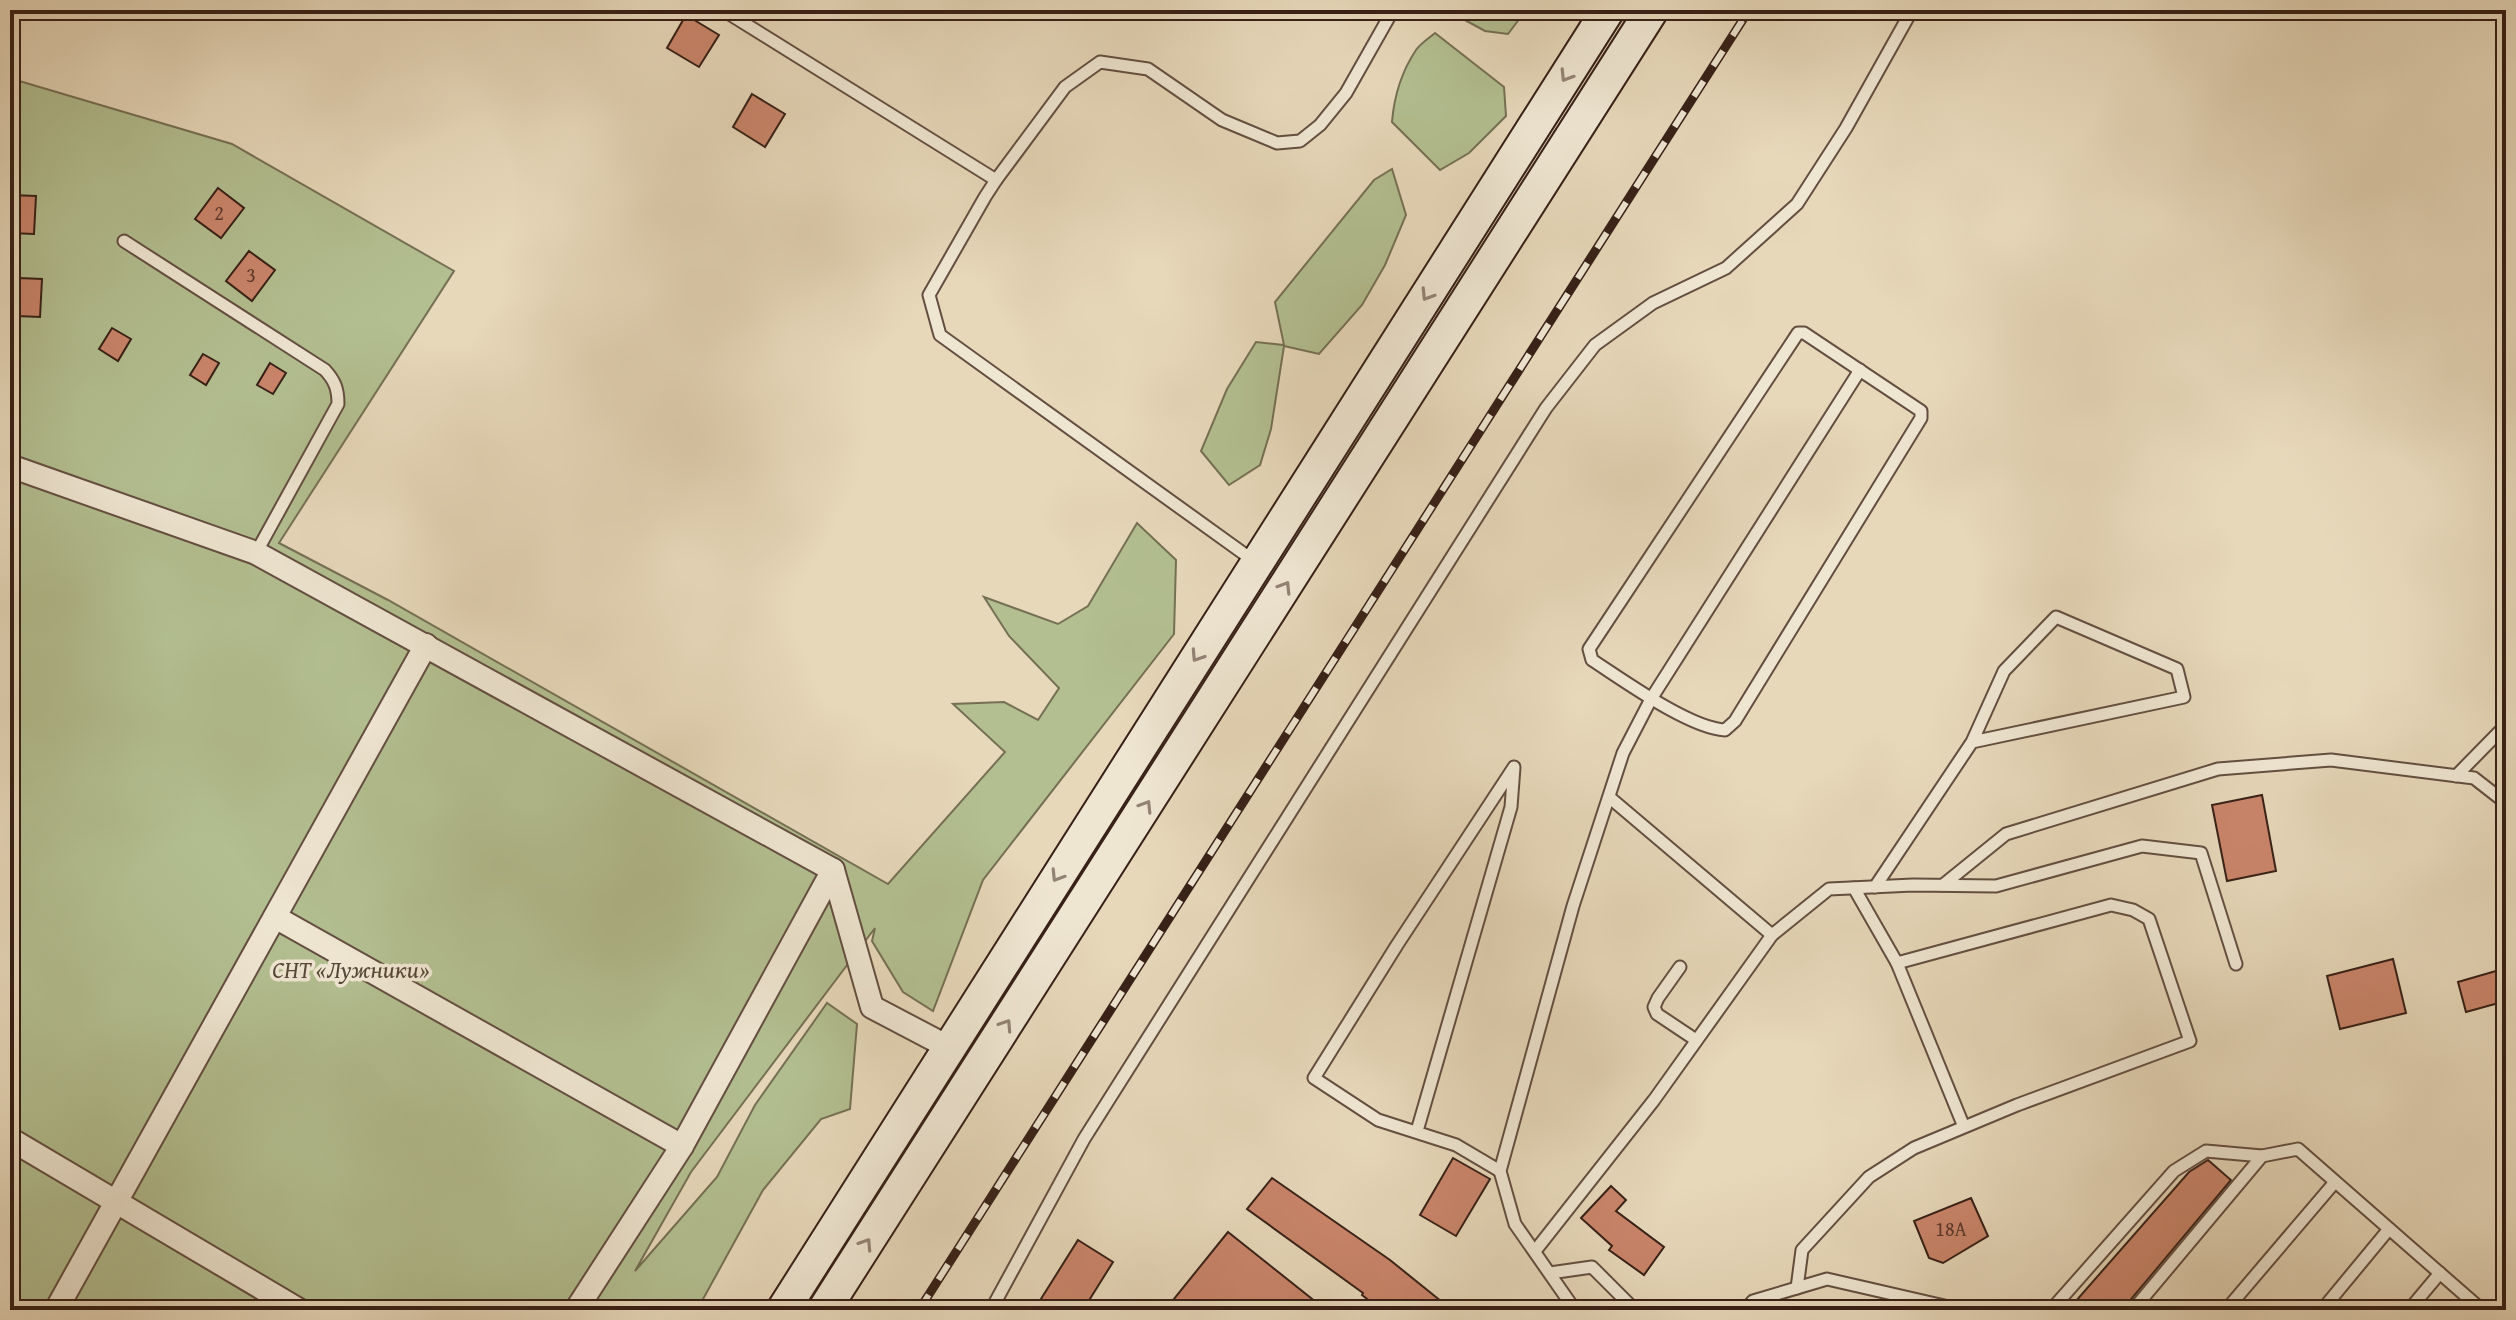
<svg xmlns="http://www.w3.org/2000/svg" width="2516" height="1320" font-family="'Gentium Book Plus',serif">
	<rect width="100%" height="100%" fill="#e7d8ba"/>
	<filter id="stains"><feTurbulence type="fractalNoise" baseFrequency=".0025" numOctaves="4"/><feColorMatrix values="0 0 0 0 .2 0 0 0 0 .09 0 0 0 0 .02 0 0 0 .5 -.17"/></filter>
	<radialGradient id="worn" r=".72"><stop offset=".6" stop-color="#630" stop-opacity="0"/><stop offset="1" stop-color="#630" stop-opacity=".3"/></radialGradient>
	<g fill="#b3bf91" stroke="#757054" stroke-width="2">
		<polygon points="1462,10 1526,10 1508,34 1485,31 1463,19"/>
		<path d="M1435 33 1504 87 1506 116 1469 153 1440 170 1392 122C1394 97 1402 71 1416 50 1421 43 1429 38 1435 33Z"/>
		<polygon points="10,80 16,80 232,144 454,271 279,543 388,600 888,884 1005,752 953,704 1004,702 1038,720 1059,688 1009,636 984,597 1058,624 1088,606 1137,523 1176,560 1174,634 983,880 933,1011 903,992 872,941 875,928 691,1172 635,1271 717,1177 755,1105 827,1003 857,1024 850,1109 821,1119 763,1190 697,1310 10,1310"/>
		<polygon points="1392,169 1406,215 1385,265 1362,305 1319,354 1284,346 1271,429 1260,465 1229,485 1201,451 1227,389 1256,342 1284,345 1275,302 1374,180"/>
	</g>
	<g fill="#ca856b" stroke="#372017" stroke-width="2">
		<polygon points="686,15 719,35 699,67 667,48"/>
		<polygon points="752,94 785,114 765,147 733,127"/>
		<polygon points="218,188 244,208 221,238 195,219"/>
		<polygon points="10,195 36,196 34,234 10,233"/>
		<polygon points="249,251 275,270 252,301 226,281"/>
		<polygon points="19,278 42,279 40,317 17,316"/>
		<polygon points="112,328 131,339 118,361 99,349"/>
		<polygon points="203,354 219,363 206,385 190,375"/>
		<polygon points="270,363 286,373 273,394 257,385"/>
		<polygon points="2262,795 2276,871 2227,881 2212,805"/>
		<polygon points="2393,959 2406,1013 2340,1029 2327,976"/>
		<polygon points="2506,968 2506,1001 2466,1012 2458,982"/>
		<polygon points="1453,1158 1490,1179 1456,1236 1420,1215"/>
		<polygon points="2208,1160 2231,1180 2122,1310 2068,1310 2189,1172"/>
		<polygon points="1272,1178 1390,1260 1452,1310 1381,1310 1362,1295 1363,1293 1247,1209"/>
		<polygon points="1611,1186 1626,1200 1616,1211 1664,1247 1644,1275 1609,1250 1612,1246 1581,1218"/>
		<polygon points="1971,1198 1988,1236 1943,1263 1929,1258 1914,1221"/>
		<polygon points="1228,1232 1326,1310 1165,1310"/>
		<polygon points="1078,1240 1113,1262 1083,1310 1034,1310"/>
	</g>
	<g fill="none" stroke-linecap="round" stroke-linejoin="round">
		<g stroke="#634e40" stroke-width="15">
			<g id="service">
				<polyline points="723,10 996,180 985,197 929,295 940,335 1254,561"/>
				<polyline points="996,180 1065,87 1100,62 1148,69 1222,120 1277,143 1300,141 1320,125 1346,93 1393,10"/>
				<path d="M124 241 325 370C335 381 338 389 338 404L256 553"/>
				<path d="M1798 333H1804L1921 411V418L1735 721 1725 730C1689 728 1623 680 1592 660L1589 649Z"/>
				<polyline points="2456,776 2506,725"/>
				<polyline points="1609,797 1772,935"/>
				<polyline points="1943,885 2006,834 2218,769 2331,760 2474,778 2506,803"/>
				<polyline points="1875,887 1972,742 2184,697 2177,669 2056,617 2004,671 1972,742"/>
				<polyline points="1854,888 1897,963"/>
				<polyline points="1680,967 1658,998 1654,1007 1657,1014 1696,1040"/>
				<polyline points="1417,1131 1511,807 1514,767 1397,945 1314,1078 1378,1120 1456,1145 1500,1171"/>
				<polyline points="1535,1251 1654,1100 1772,935 1829,889 1913,885 1996,886 2142,846 2201,853 2236,964"/>
				<polyline points="1550,1273 1592,1267 1635,1310"/>
				<polyline points="1797,1288 1802,1250 1869,1177 1914,1148 2017,1105 2190,1041 2149,919 2133,910 2111,905 1897,963 1964,1127"/>
				<polyline points="991,1310 1084,1139 1546,408 1595,345 1653,303 1726,268 1797,204 1846,128 1912,10"/>
				<polyline points="1575,1310 1515,1224 1500,1171 1573,906 1623,753 1651,699 1860,370"/>
				<polyline points="1745,1310 1753,1301 1827,1279 1962,1310"/>
				<polyline points="2051,1310 2174,1171 2206,1151 2262,1156 2298,1149 2482,1310"/>
				<polyline points="2133,1310 2262,1156"/>
				<polyline points="2226,1310 2335,1182"/>
				<polyline points="2322,1310 2389,1229"/>
				<polyline points="2409,1310 2440,1273"/>
			</g>
		</g>
		<g stroke="#634e40" stroke-width="26">
			<g id="minor">
				<polyline points="10,466 256,553 833,870 872,1007 950,1048"/>
				<polyline points="275,917 682,1146"/>
				<polyline points="10,1139 299,1310"/>
				<polyline points="56,1310 426,645"/>
				<polyline points="576,1310 682,1146 833,870"/>
			</g>
		</g>
		<g stroke="#372017" stroke-width="36">
			<g id="secondary">
				<polyline points="783,1310 1608,10"/>
				<polyline points="824,1310 1652,10"/>
			</g>
		</g>
		<use href="#service" stroke="#efe6d2" stroke-width="11"/>
		<use href="#minor" stroke="#efe6d2" stroke-width="22"/>
		<use href="#secondary" stroke="#efe6d2" stroke-width="32"/>
		<g stroke="#372017" stroke-width="9">
			<polyline id="rail" points="919,1310 1749,10"/>
		</g>
		<use href="#rail" stroke="#efe6d2" stroke-width="6" stroke-dasharray="18" stroke-linecap="butt"/>
	</g>
	<defs><path id="oneway-chevron" d="M-2-3.5L2.5 0L-2 3.5" fill="none" stroke-width="1.6" stroke-linecap="round" stroke-linejoin="round" transform="scale(2)"/></defs>
	<g stroke="#938374">
		<use href="#oneway-chevron" transform="translate(1566 76) rotate(122)"/>
		<use href="#oneway-chevron" transform="translate(1427 295) rotate(122)"/>
		<use href="#oneway-chevron" transform="translate(1285 587) rotate(-58)"/>
		<use href="#oneway-chevron" transform="translate(1197 656) rotate(123)"/>
		<use href="#oneway-chevron" transform="translate(1146 806) rotate(-58)"/>
		<use href="#oneway-chevron" transform="translate(1057 876) rotate(122)"/>
		<use href="#oneway-chevron" transform="translate(1006 1025) rotate(-57)"/>
		<use href="#oneway-chevron" transform="translate(866 1244) rotate(-57)"/>
	</g>
	<g text-anchor="middle" stroke-width="7" stroke-linejoin="round" paint-order="stroke">
		<g font-size="20" fill="#5c392c">
			<text x="219" y="220">2</text>
			<text x="251" y="282">3</text>
			<text x="1951" y="1236">18А</text>
		</g>
		<g font-size="24" font-style="italic" fill="#564836" stroke="#efe6d2">
			<text x="351" y="978">СНТ «Лужники»</text>
		</g>
	</g>
	<rect width="2516" height="1320" fill="none" stroke="#e7d8ba" stroke-width="40"/>
	<rect x="12" y="12" width="2492" height="1296" fill="none" stroke="#372017" stroke-width="4"/>
	<rect x="20" y="20" width="2476" height="1280" fill="none" stroke="#372017" stroke-width="2"/>
	<rect width="100%" height="100%" filter="url(#stains)"/>
	<rect width="100%" height="100%" fill="url(#worn)"/>
</svg>
